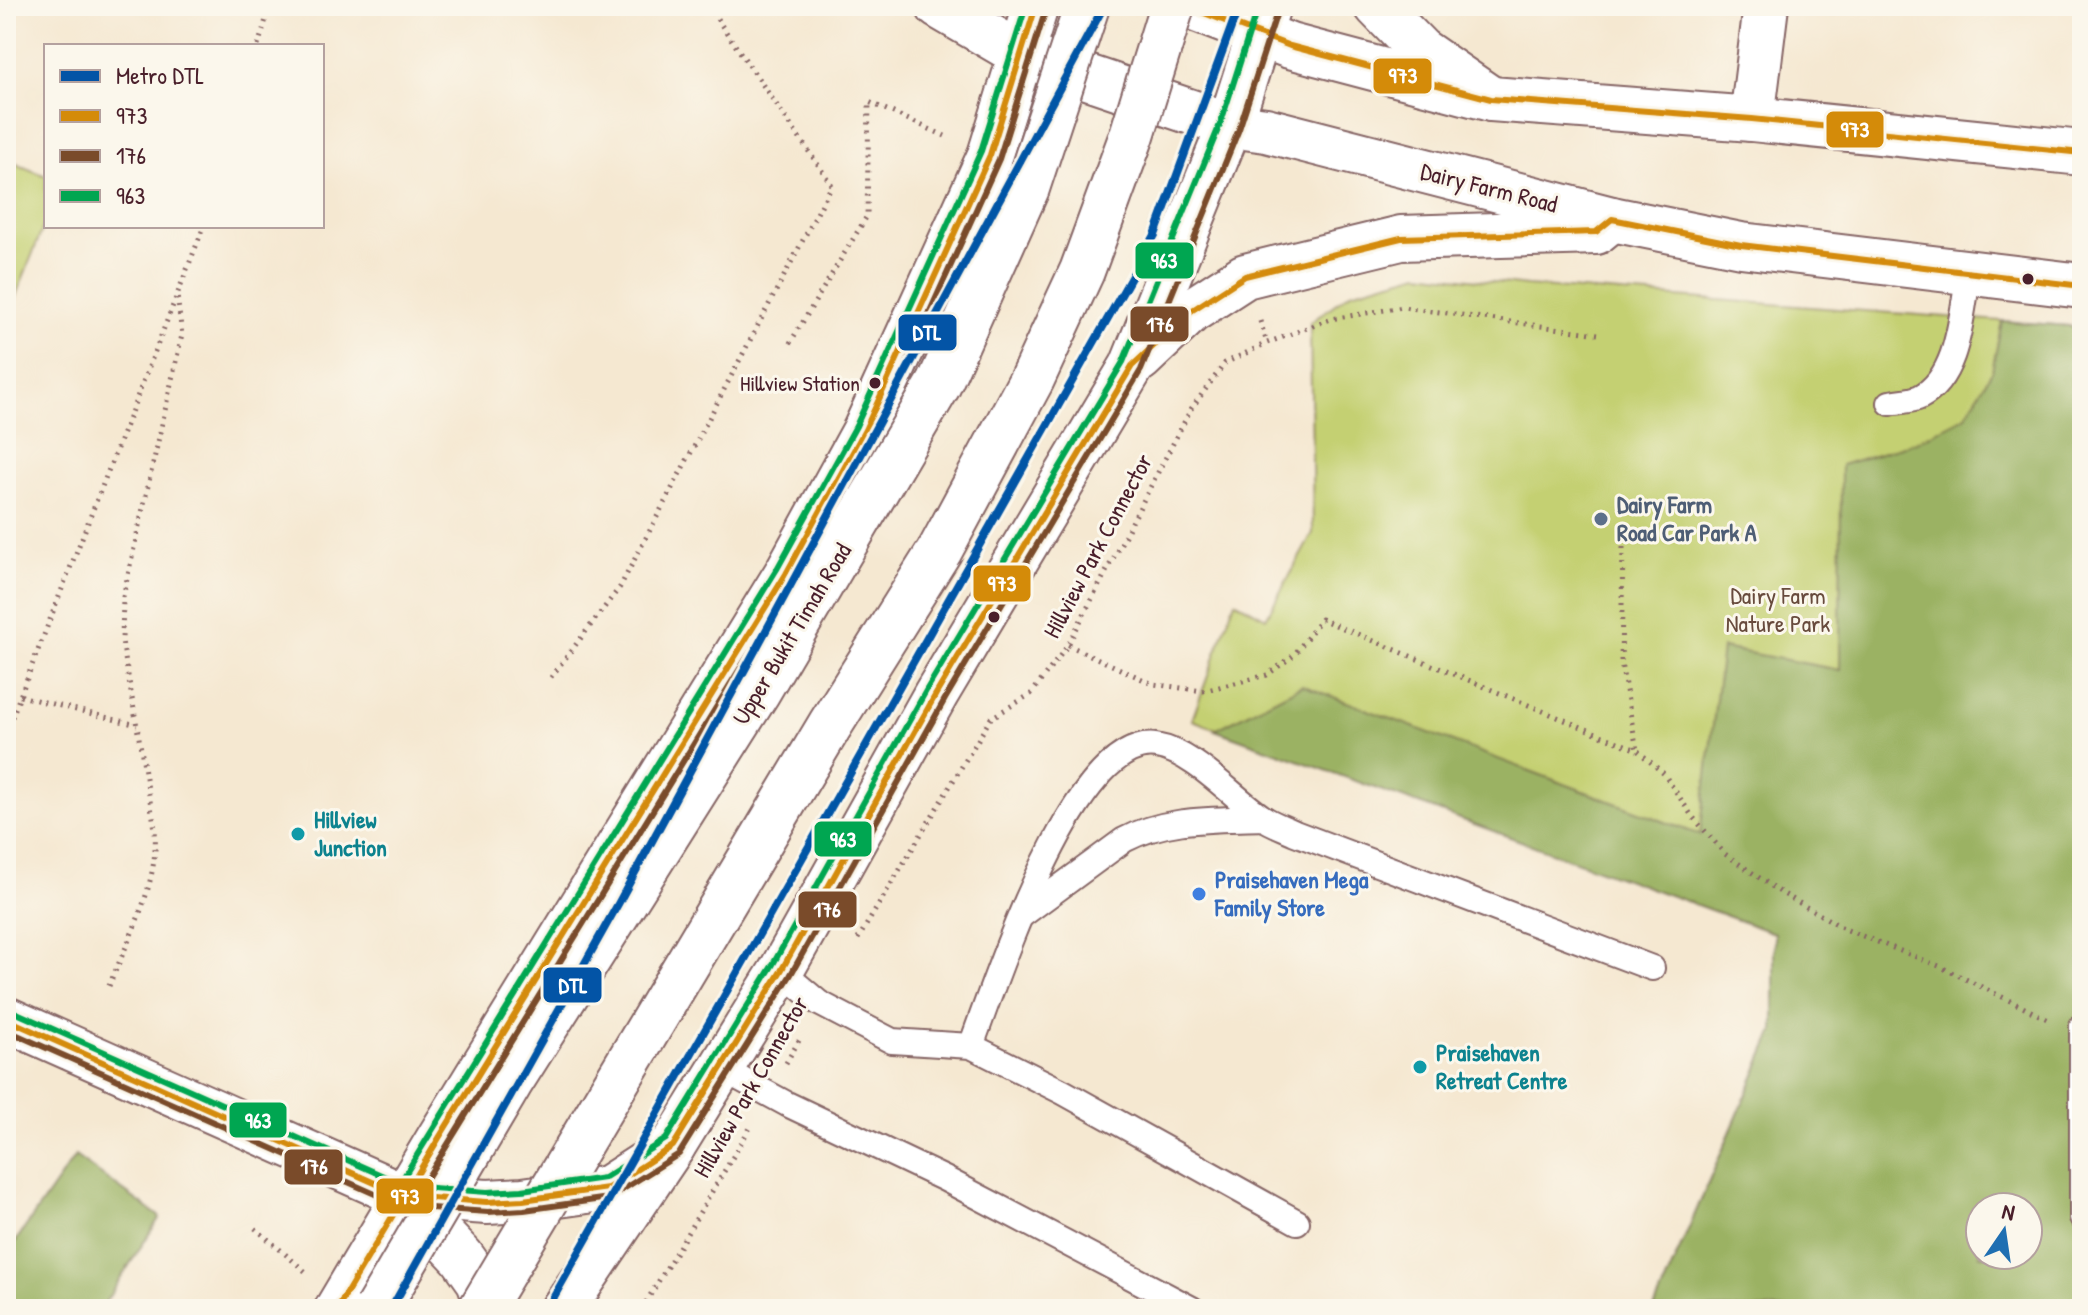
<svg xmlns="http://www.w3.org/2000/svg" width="2088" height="1315" font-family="'Patrick Hand',sans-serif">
	<rect width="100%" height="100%" fill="#fbf7ec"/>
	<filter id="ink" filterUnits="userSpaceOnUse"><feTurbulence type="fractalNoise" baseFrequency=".0125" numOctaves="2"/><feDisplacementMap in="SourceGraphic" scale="16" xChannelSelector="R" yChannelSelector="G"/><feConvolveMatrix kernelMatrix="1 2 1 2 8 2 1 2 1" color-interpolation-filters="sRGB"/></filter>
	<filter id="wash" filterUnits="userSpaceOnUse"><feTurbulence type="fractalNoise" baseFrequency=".006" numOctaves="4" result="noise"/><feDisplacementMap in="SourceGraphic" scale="32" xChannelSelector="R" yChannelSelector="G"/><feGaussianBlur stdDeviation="1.8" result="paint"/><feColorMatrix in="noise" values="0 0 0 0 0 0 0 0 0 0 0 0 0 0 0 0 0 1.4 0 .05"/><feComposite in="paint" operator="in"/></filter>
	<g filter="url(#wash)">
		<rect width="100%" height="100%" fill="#f5e8d1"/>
		<g fill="#c4d072" stroke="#87784e" stroke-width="2" fill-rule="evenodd">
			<polygon points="6,160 46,176 46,220 6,321"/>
			<path d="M1420 273 1527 286 2082 327V1309H1654L1774 1031V933L1192 720 1235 601 1266 618 1313 533 1310 323 1351 292ZM1980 1207H2028V1255H1980Z"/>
		</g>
		<g fill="#9bb264" stroke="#726848" stroke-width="2" fill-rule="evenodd">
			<path d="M2002 321 2082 327V1309H1654L1774 1031V933L1215 730 1302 685 1700 835 1722 648 1840 670 1841 465 1916 442 1965 417 1992 371ZM1980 1207H2028V1255H1980Z"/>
			<polygon points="75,1156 160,1217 101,1309 6,1309 6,1255"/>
		</g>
	</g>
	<g filter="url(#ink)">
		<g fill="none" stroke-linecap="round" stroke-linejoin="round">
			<g stroke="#866565" stroke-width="28">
				<g id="lane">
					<path d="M1890 403C1899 401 1912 401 1920 397 1960 376 1961 312 1969 273"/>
					<path d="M1022 915 1124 840C1167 817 1216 820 1263 818"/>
					<polyline points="781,971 819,1003 892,1041 971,1046 1063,1092 1297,1222"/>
					<polyline points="2082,1026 2082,1217"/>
					<path d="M971 1046C995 983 1074 734 1156 746 1194 752 1231 796 1262 817 1272 824 1285 828 1295 833L1652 968"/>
					<polyline points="720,1068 787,1104 945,1179 1192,1309"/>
				</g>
			</g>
			<g stroke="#866565" stroke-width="48">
				<polyline id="street" points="1752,119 1766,6"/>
			</g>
			<g stroke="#866565" stroke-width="48">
				<g id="secondary">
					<polyline points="938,6 1022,55"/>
					<polyline points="6,1019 404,1196 487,1202 523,1200 608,1188 673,1146"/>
					<polyline points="404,1196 462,1257 479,1281 489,1309"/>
				</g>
			</g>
			<g stroke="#866565" stroke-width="48">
				<g id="primary">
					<polyline points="1186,6 1290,46 1491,99 1752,119 2082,153"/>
					<polyline points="1022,55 1230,125 1266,130 1612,219 1741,245 2082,286"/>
				</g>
			</g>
			<g stroke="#866565" stroke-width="48">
				<g id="highway">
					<polyline points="1377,6 1420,50 1491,99"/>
					<polyline points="1140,359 1191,311 1245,276 1401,238 1596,232 1612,219"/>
					<polyline points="337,1309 439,1138 786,574 865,430 990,155 1036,6"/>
					<polyline points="563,1309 673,1146 781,971 936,694 1132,366 1230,125 1268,6"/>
				</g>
			</g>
			<g stroke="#866565" stroke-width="5" stroke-dasharray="2 6" stroke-linecap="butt">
				<polyline points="258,46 270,6"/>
				<polyline points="1260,321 1267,343"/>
				<polyline points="790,343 867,216 869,102 945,136"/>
				<polyline points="1623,547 1621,663 1637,750"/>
				<polyline points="1068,645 1153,684 1203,691 1267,675 1294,655 1321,619 1637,750 1664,774 1692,816 1725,854 1780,892 1847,930 1939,966 2047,1019"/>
				<polyline points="551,677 620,587 832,185 713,13 701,6"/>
				<polyline points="20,696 137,725"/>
				<polyline points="6,732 204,226"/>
				<polyline points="858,939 991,718 1031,694 1068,645 1191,409 1225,363 1267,343 1331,319 1403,307 1598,334"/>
				<path d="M109 986C130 935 159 884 155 829L122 641 123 597 182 335 177 295"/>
				<polyline points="786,1063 801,1037"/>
				<polyline points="255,1228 306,1272"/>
				<polyline points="642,1309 750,1128"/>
			</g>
			<use href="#lane" stroke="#fff" stroke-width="24"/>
			<use href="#street" stroke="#fff" stroke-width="44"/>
			<use href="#secondary" stroke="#fff" stroke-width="44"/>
			<use href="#primary" stroke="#fff" stroke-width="44"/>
			<use href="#highway" stroke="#fff" stroke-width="44"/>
			<g stroke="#866565" stroke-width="48" stroke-linecap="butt">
				<g id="highway-bridge">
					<polyline points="377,1309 510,1083 757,693 939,384 1027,188 1087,6"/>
					<polyline points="481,1309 830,725 940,550 1032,379 1082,271 1132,135 1172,6"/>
				</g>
			</g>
			<use href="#highway-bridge" stroke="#fff" stroke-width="44"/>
			<g stroke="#fbf7ec" stroke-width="12">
				<g id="bus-1">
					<polyline points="1186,6 1290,46 1491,99 1752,119 2082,153"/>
					<polyline points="6,1019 404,1196 487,1202 523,1200 608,1188 673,1146 781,971 936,694 1132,366 1191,311 1245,276 1401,238 1596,232 1612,219 1741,245 2082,286"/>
					<polyline points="337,1309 439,1138 786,574 865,430 990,155 1036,6"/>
				</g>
			</g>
			<g stroke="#fbf7ec" stroke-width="12">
				<g id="bus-2">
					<polyline points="6,1030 402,1206 488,1212 524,1210 609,1198 679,1154 790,976 945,699 1141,370 1239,129 1278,9"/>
					<polyline points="413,1201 795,579 874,435 999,159 1046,9"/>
				</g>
			</g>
			<g stroke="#fbf7ec" stroke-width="12">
				<g id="bus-3">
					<polyline points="10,1010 406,1186 487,1192 522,1190 604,1178 666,1139 772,966 927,689 1123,362 1221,122 1258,6"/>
					<polyline points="395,1191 777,569 856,426 981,151 1026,6"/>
				</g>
			</g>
			<use href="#bus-1" stroke="#d48b09" stroke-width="6"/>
			<use href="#bus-2" stroke="#7a4b2a" stroke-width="6"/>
			<use href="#bus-3" stroke="#00a651" stroke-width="6"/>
			<g stroke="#fbf7ec" stroke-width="14">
				<g id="metro-1">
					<polyline points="391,1309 618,904 1104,6"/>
					<polyline points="547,1309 1155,235 1239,6"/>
				</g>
			</g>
			<use href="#metro-1" stroke="#0354a6" stroke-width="8"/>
		</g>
	</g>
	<g fill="#4a1f2b" stroke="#fbf7ec" stroke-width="3">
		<circle cx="2028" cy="279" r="7"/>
		<circle cx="875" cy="383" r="7"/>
		<circle cx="994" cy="617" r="7"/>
	</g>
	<circle fill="#5c6f8a" stroke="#fbf7ec" stroke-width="3" cx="1601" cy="519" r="8"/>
	<g fill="#0f9aa8" stroke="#fbf7ec" stroke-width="3">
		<circle cx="298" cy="834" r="8"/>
		<circle cx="1420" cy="1067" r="8"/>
	</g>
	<circle fill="#3f7fe0" stroke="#fbf7ec" stroke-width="3" cx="1199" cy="894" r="8"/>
	<g text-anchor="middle" stroke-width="6" stroke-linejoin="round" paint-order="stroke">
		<g font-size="22" fill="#4a1f2b" stroke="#fbf7ec" text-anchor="end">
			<text x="860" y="391">Hillview Station</text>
		</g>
		<g font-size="24" fill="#4a1f2b" stroke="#fbf7ec">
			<text transform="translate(1489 188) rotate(14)" y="8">Dairy Farm Road</text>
			<text transform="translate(1098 546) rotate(-62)" y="8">Hillview Park Connector</text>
			<text transform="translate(792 634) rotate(-59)" y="8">Upper Bukit Timah Road</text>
			<text transform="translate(751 1087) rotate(-60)" y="8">Hillview Park Connector</text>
		</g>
		<g font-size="24" font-weight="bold" fill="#4e5e75" stroke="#fbf7ec" text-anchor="start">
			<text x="1617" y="513">Dairy Farm<tspan x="1617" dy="28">Road Car Park A</tspan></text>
		</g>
		<g font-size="24" fill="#684b3d" stroke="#fbf7ec">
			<text x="1778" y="604">Dairy Farm<tspan x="1778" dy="28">Nature Park</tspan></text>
		</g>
		<g font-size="24" font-weight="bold" fill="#0d838f" stroke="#fbf7ec" text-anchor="start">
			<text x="314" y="828">Hillview<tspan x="314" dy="28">Junction</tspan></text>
			<text x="1436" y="1061">Praisehaven<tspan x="1436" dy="28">Retreat Centre</tspan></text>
		</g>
		<g font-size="24" font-weight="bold" fill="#366cbe" stroke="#fbf7ec" text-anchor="start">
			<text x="1215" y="888">Praisehaven Mega<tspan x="1215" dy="28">Family Store</tspan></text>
		</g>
	</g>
	<g stroke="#fbf7ec" stroke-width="3">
		<rect x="1372" y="57" width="61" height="38" rx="8" fill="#d48b09"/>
		<rect x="1825" y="110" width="60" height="39" rx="8" fill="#d48b09"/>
		<rect x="1134" y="241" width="61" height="39" rx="8" fill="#00a651"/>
		<rect x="1129" y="305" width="61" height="38" rx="8" fill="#7a4b2a"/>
		<rect x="897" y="313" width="61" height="39" rx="8" fill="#0354a6"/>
		<rect x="972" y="564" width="60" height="39" rx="8" fill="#d48b09"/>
		<rect x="813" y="820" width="60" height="38" rx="8" fill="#00a651"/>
		<rect x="797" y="890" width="61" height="39" rx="8" fill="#7a4b2a"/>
		<rect x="542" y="966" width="61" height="38" rx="8" fill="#0354a6"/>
		<rect x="228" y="1101" width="60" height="38" rx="8" fill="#00a651"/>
		<rect x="283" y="1148" width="61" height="38" rx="8" fill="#7a4b2a"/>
		<rect x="375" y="1177" width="60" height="38" rx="8" fill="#d48b09"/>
	</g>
	<g font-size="22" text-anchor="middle" font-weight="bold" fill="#fff">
		<text x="1403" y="83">973</text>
		<text x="1855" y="137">973</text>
		<text x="1164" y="268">963</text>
		<text x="1160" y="332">176</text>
		<text x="927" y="340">DTL</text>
		<text x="1002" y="591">973</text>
		<text x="843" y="847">963</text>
		<text x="827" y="917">176</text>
		<text x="573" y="993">DTL</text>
		<text x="258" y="1128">963</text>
		<text x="314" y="1174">176</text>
		<text x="405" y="1204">973</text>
	</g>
	<rect width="2088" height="1315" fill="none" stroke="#fbf7ec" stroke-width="32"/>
	<rect x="44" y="44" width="280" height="184" fill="#fbf7ec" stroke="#b4a19f" stroke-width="2"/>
	<rect x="60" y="70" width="40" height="12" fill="#0354a6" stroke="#b4a19f" stroke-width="2"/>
	<text x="116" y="84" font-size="24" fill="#4a1f2b">Metro DTL</text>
	<rect x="60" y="110" width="40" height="12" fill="#d48b09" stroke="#b4a19f" stroke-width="2"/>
	<text x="116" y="124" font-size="24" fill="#4a1f2b">973</text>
	<rect x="60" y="150" width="40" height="12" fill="#7a4b2a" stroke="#b4a19f" stroke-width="2"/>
	<text x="116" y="164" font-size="24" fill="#4a1f2b">176</text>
	<rect x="60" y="190" width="40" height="12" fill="#00a651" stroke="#b4a19f" stroke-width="2"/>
	<text x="116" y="204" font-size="24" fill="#4a1f2b">963</text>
	<g transform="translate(2004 1231) rotate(13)"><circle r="38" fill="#fbf7ec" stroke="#b4a19f" stroke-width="2"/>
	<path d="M0-6L14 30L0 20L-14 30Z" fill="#1f6fb2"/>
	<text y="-12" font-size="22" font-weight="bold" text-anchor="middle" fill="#4a1f2b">N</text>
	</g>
</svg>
